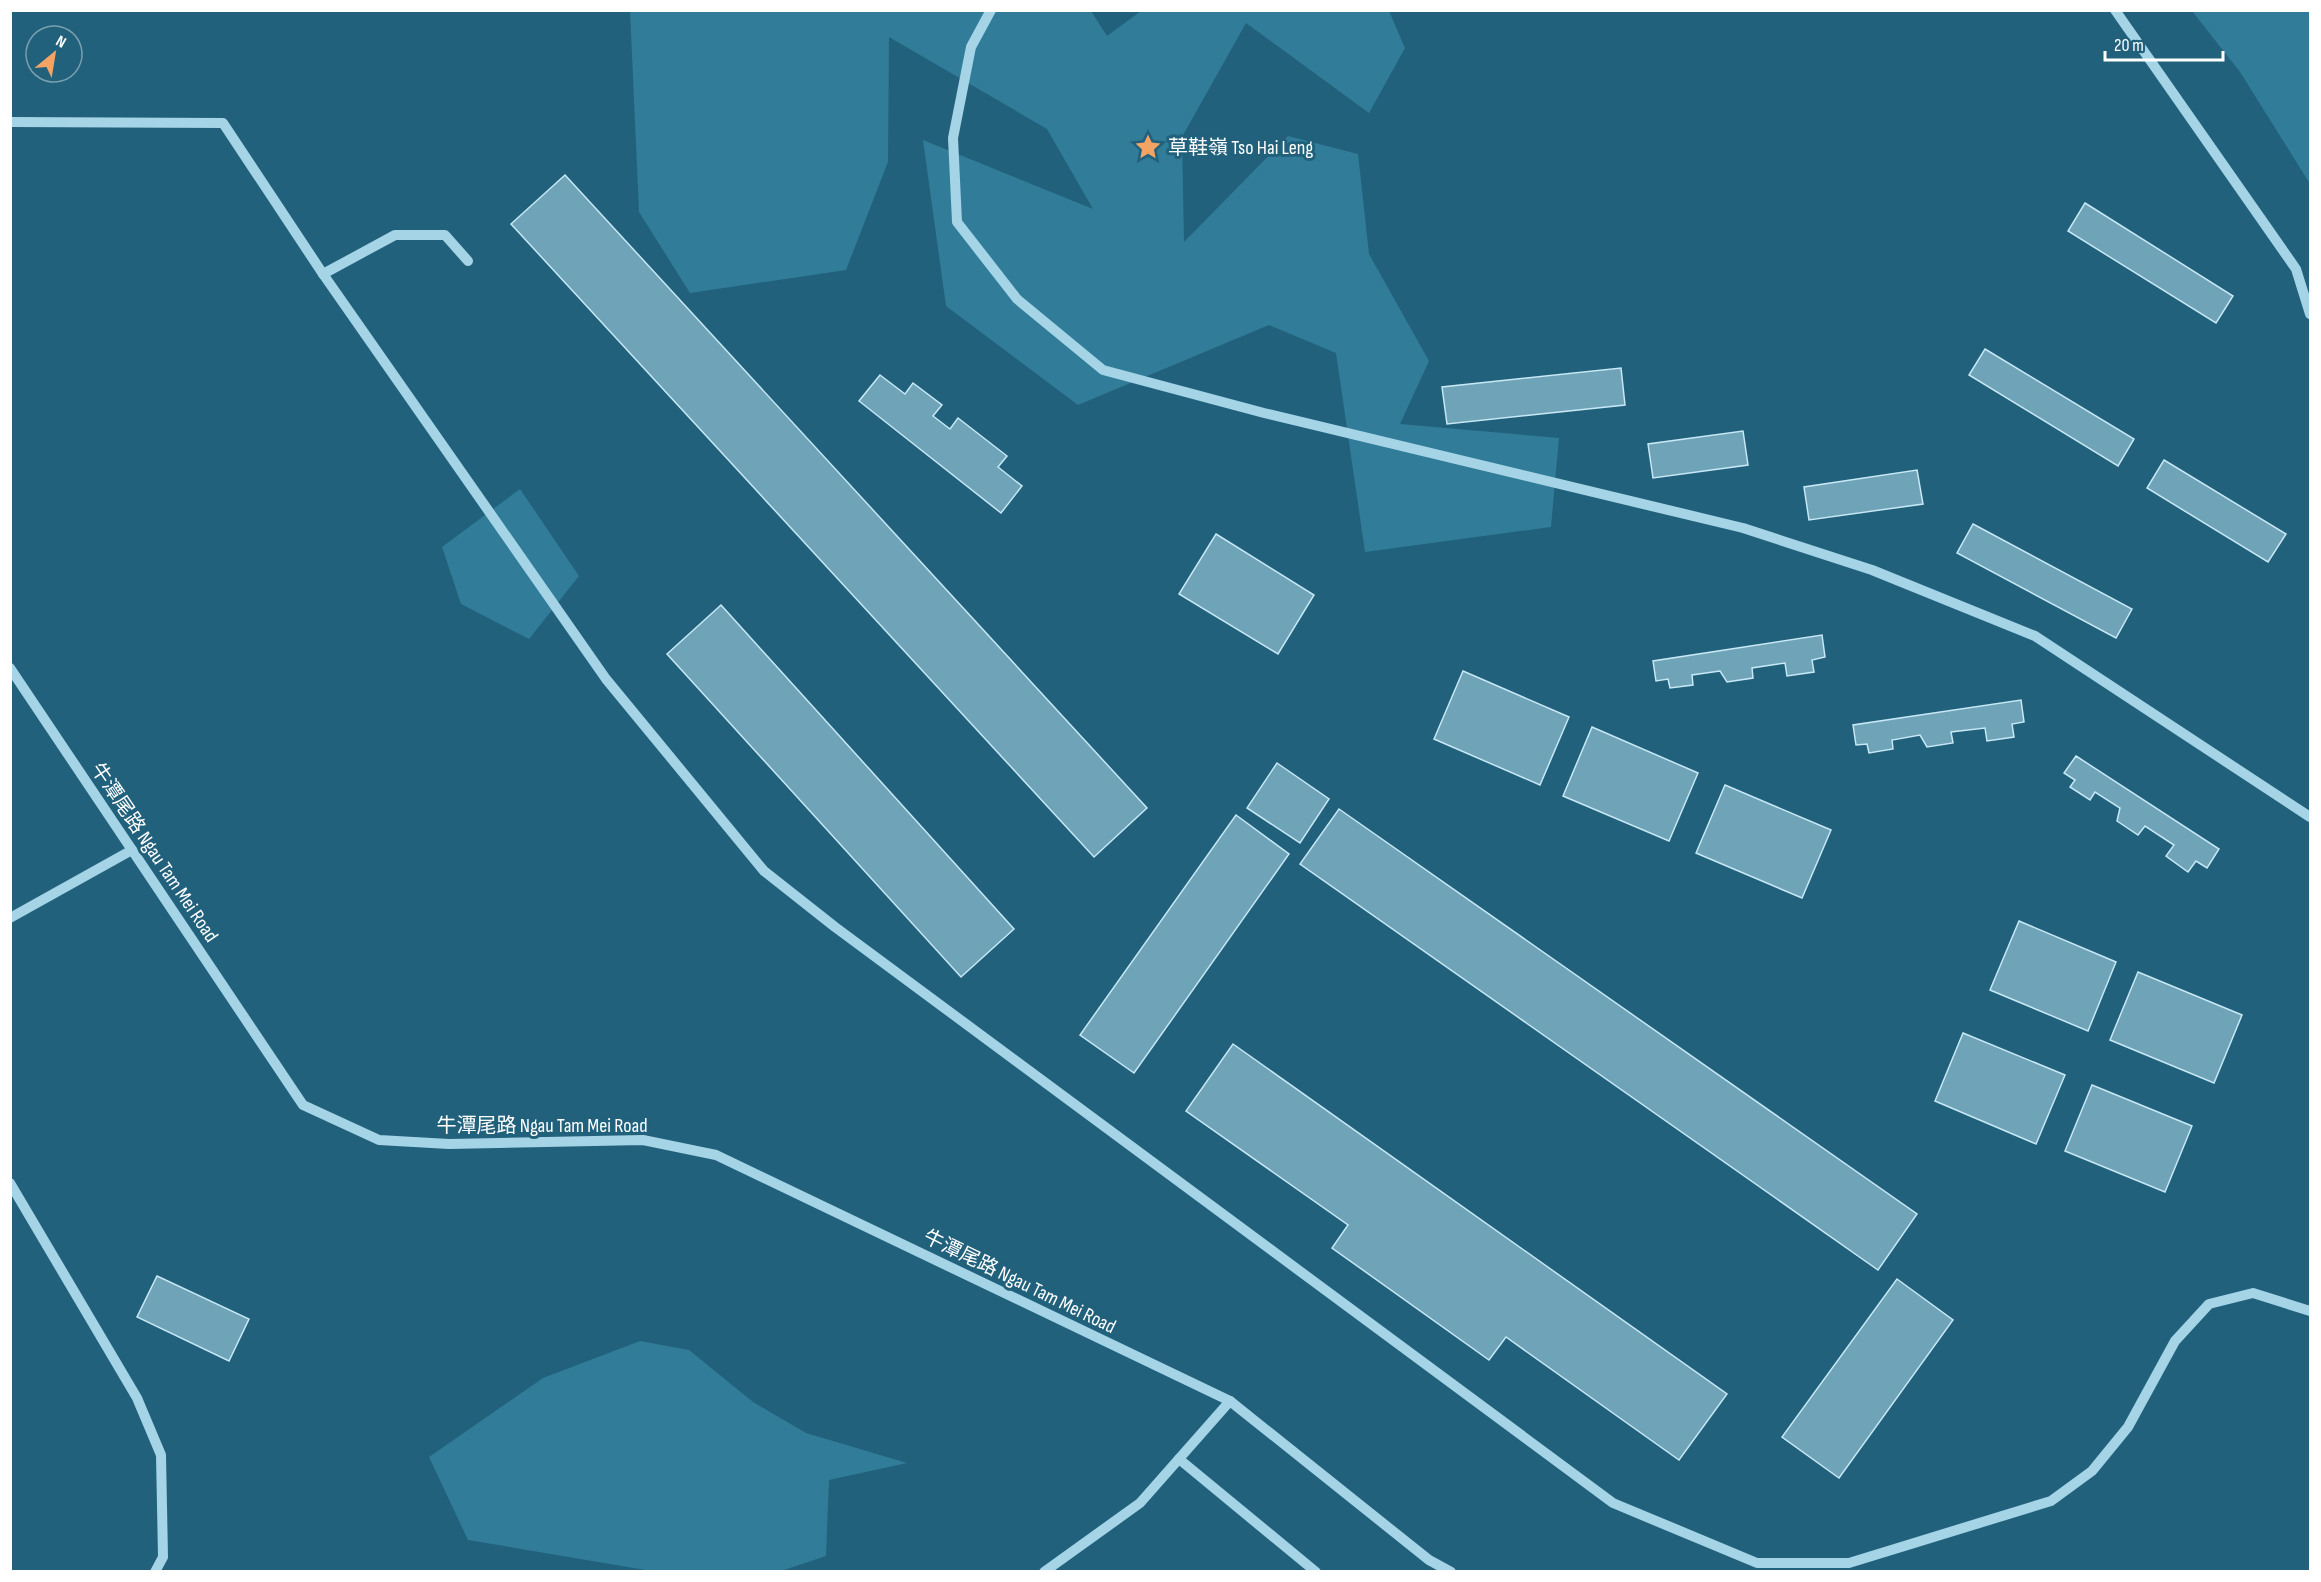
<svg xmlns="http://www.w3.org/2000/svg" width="2321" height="1582" font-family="'Sofia Sans Condensed','Noto Sans TC',sans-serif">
	<rect width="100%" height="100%" fill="#21617c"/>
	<g fill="#317c98">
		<polygon points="630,11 1091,11 1107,36 1141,11 1389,11 1405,48 1369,113 1246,23 1182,137 1184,242 1288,136 1358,154 1369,254 1429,361 1400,424 1559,438 1551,527 1365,552 1336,353 1269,325 1078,405 946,306 923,140 1093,209 1047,129 889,37 888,162 846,270 690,293 639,212"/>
		<polygon points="2192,11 2310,11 2310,184 2240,72"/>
		<polygon points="520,489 579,576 529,639 461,604 442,547"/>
		<polygon points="640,1341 689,1350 753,1402 806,1433 907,1463 829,1480 826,1556 781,1571 657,1572 468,1540 429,1457 543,1378"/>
	</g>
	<g fill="#6ea3b8" stroke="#c7e8f5" stroke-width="1.5">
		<polygon points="565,175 1147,808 1094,857 511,224"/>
		<polygon points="2085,203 2233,296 2216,323 2068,231"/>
		<polygon points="1985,349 2134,439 2118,466 1969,375"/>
		<polygon points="1621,368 1625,405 1447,424 1442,387"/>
		<polygon points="880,375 905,394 913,383 942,405 933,416 950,429 958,418 1007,456 998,467 1022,486 1001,513 859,401"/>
		<polygon points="1743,431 1748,465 1653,478 1648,444"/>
		<polygon points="2164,460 2286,534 2268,562 2147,488"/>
		<polygon points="1917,470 1923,504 1809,520 1804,487"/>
		<polygon points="1973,524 2132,609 2116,638 1957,553"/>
		<polygon points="1216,534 1314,595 1278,654 1179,594"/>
		<polygon points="721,605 1014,929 961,977 667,654"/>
		<polygon points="1822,635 1825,657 1812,660 1814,672 1787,676 1785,663 1752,668 1753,678 1727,682 1720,671 1692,675 1693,685 1670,688 1668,679 1656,681 1653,661"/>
		<polygon points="1463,671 1569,717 1540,785 1434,739"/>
		<polygon points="2021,700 2024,722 2012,724 2014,737 1987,741 1985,728 1951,732 1953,743 1927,747 1920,735 1892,740 1893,749 1869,753 1867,744 1856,745 1853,725"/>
		<polygon points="1592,727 1698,773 1669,841 1563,796"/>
		<polygon points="2076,756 2219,849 2207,868 2196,861 2188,872 2166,856 2174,845 2145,826 2138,835 2117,821 2120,808 2095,792 2090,800 2070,787 2075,780 2064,773"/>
		<polygon points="1277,763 1329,799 1300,843 1247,808"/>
		<polygon points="1725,785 1831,830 1802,898 1696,853"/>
		<polygon points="1339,809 1917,1214 1878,1270 1300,864"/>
		<polygon points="1236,815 1289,854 1134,1073 1080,1035"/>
		<polygon points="2019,921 2116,962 2088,1031 1990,990"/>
		<polygon points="2138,972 2242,1015 2214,1083 2110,1040"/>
		<polygon points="1963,1033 2065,1075 2036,1144 1935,1101"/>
		<polygon points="1233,1044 1727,1394 1679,1460 1506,1337 1489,1360 1332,1248 1348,1225 1186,1111"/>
		<polygon points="2092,1085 2192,1126 2165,1192 2065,1151"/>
		<polygon points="157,1276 249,1319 229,1361 137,1317"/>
		<polygon points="1897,1279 1953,1320 1839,1478 1782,1437"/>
	</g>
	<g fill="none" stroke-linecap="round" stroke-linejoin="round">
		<g stroke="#a4d4e6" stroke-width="10">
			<polyline points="991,10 971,47 953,138 957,222 1017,299 1103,370 1264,413 1743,528 1872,570 2035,636 2310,817"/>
			<polyline points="2115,10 2296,269 2310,314"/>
			<polyline points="10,122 223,123 323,274 606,679 764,871 835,927 1613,1503 1757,1563 1849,1563 2051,1501 2092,1471 2128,1427 2175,1341 2209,1304 2253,1293 2310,1311"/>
			<polyline points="323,274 395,235 445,235 468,261"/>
			<polyline points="10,668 303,1105 379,1140 449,1144 643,1140 716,1155 1230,1401 1429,1560 1451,1572"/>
			<polyline points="10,918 132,850"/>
			<polyline points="10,1183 137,1398 161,1455 163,1557 155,1572"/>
			<polyline points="1179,1459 1316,1572"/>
			<polyline points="1044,1572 1140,1503 1230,1401"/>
		</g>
	</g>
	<defs>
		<g id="sight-bare" transform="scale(2.07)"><path d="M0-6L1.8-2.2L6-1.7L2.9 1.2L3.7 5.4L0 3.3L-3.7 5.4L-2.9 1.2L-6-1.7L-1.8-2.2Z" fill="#f3a465" stroke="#21617c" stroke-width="2.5" paint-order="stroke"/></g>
	</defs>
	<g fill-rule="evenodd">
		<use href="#sight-bare" x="1148" y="147"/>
	</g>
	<g text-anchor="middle" stroke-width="6" stroke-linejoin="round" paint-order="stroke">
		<g font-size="20" fill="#fff" stroke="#21617c" text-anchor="start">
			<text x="1168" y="154">草鞋嶺 Tso Hai Leng</text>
		</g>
		<g font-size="20" fill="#fff" stroke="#21617c">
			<text transform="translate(155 852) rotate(56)" y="7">牛潭尾路 Ngau Tam Mei Road</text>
			<text x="542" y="1132">牛潭尾路 Ngau Tam Mei Road</text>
			<text transform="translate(1020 1281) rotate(26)" y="7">牛潭尾路 Ngau Tam Mei Road</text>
		</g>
	</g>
	<rect width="2321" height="1582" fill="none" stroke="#ffffff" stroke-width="24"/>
	<g transform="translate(54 54) rotate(30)"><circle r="28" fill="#21617c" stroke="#7aa0b0" stroke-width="1.5"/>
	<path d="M0-4.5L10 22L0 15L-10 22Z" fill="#f3a465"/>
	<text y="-9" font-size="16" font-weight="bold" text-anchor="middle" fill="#ffffff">N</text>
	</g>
	<path d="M2105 51v9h118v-9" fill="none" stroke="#ffffff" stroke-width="3"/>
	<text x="2114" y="51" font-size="18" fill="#ffffff" stroke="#21617c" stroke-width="4.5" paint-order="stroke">20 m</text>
</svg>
